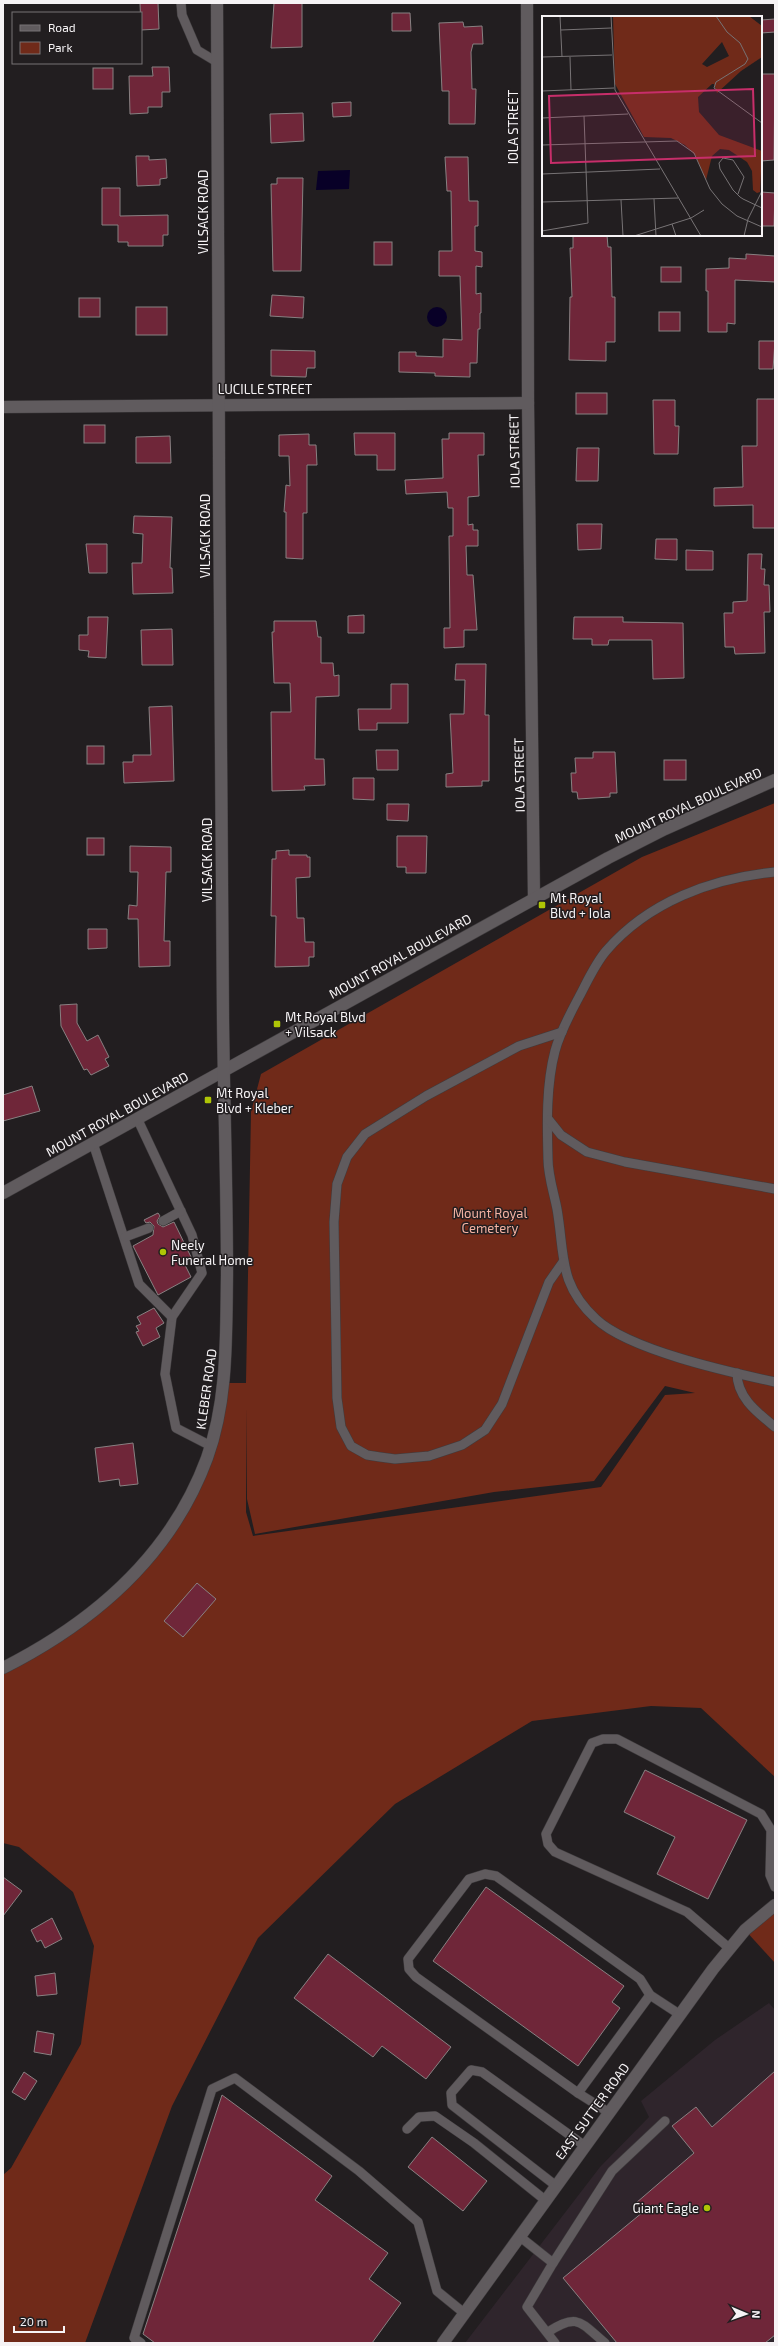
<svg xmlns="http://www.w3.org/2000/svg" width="778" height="2346" font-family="'Exo 2',sans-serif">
	<rect width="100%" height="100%" fill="#221e20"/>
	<polygon fill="#2f252c" points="769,2003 775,2010 775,2343 465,2343 600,2167 649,2117 641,2101 715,2040"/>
	<g fill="#702a19" fill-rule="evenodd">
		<path d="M775 803V1777L701 1708 651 1706 532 1721 395 1804 258 1938 172 2106 85 2343H3V2175L11 2168 81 2044 94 1946 73 1892 19 1847 3 1843V1668L126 1584 195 1487 224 1383H246L251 1112 261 1074 642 857ZM665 1386 695 1393 665 1395 601 1487 253 1536 246 1512V1407L247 1499 255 1534 494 1492 594 1481Z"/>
		<polygon points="775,1905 775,1963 745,1930"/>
	</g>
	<g fill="#080027">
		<polygon points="350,170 349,189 316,190 318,171"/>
		<circle cx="437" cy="317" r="10"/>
	</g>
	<g fill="#6f2639" stroke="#888182">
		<polygon points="140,3 158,3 159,29 141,30"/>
		<polygon points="274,3 302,3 302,47 271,48"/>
		<polygon points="392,13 410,13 411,31 392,31"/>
		<polygon points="775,19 775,32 761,33 761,20"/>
		<polygon points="463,22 464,27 482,26 483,44 473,44 471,52 472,89 476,89 475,124 449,124 449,91 442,91 439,23"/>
		<polygon points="152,67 169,67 170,92 162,92 162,107 148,107 148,113 130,114 129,76 153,76"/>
		<rect x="93" y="68" width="20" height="21"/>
		<polygon points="761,74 775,74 774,160 761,161"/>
		<polygon points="351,102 351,116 333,117 332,103"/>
		<polygon points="303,113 304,141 271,143 270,114"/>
		<polygon points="136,156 149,156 149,160 166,159 167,178 160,179 160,185 137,186"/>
		<polygon points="445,157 468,157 469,201 478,201 478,226 475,226 475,251 482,252 482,267 476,266 476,294 481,293 481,313 480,313 480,329 478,329 477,363 470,363 470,377 435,376 435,373 399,372 399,352 416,352 416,356 443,357 443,339 462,340 460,276 439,276 439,251 452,251 451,191 447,191"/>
		<polygon points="277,178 303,178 301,271 273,271 271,184 277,184"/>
		<polygon points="102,188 120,188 120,216 168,215 168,235 163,235 163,246 128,246 128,242 118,242 118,225 102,225"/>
		<polygon points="761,192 775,193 774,226 761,226"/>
		<polygon points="573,235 607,235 608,247 611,247 612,297 615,297 615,342 606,342 606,361 569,360 570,297 572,297 570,248 573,248"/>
		<rect x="374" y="242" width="18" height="23"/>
		<polygon points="746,254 775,256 775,282 735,280 735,324 727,323 727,332 708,332 708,291 706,291 706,269 729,268 729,258 746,259"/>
		<rect x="661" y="267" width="20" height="15"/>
		<polygon points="272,295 304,297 303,318 270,316"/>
		<rect x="79" y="298" width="21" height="19"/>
		<rect x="136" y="307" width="31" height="28"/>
		<rect x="659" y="312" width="21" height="19"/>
		<polygon points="759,341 775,341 773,369 759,369"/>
		<polygon points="271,350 315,351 315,368 307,368 306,377 271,376"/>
		<rect x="576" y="393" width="31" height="21"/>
		<polygon points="757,399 775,399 775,528 753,528 753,505 714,506 714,488 743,487 742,446 757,446"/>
		<polygon points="653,400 675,400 675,426 679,426 678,454 654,454"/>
		<rect x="84" y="425" width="21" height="18"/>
		<polygon points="354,433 395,433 395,470 377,470 377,455 355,455"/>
		<polygon points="449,433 484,433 484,455 478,455 479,496 468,497 468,525 473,524 473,530 478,530 478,546 466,546 467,575 473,575 477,630 464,630 464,647 444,648 444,628 450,628 449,536 453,536 453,508 448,508 447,492 406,494 405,480 443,478 442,439 449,439"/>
		<polygon points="309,434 309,445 316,445 317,465 307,465 307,513 303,513 303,559 286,558 286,512 284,512 286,485 290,486 289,456 279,456 279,435"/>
		<polygon points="170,436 171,463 136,463 136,437"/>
		<polygon points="577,448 599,448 598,481 576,481"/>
		<polygon points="134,516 172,517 170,568 172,568 173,593 133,594 132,563 142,563 143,534 133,533"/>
		<polygon points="577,524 602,524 601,549 578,550"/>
		<polygon points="656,539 677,539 677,560 655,559"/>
		<polygon points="86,544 107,544 107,573 89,573"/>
		<polygon points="686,550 713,551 713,570 686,570"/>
		<polygon points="748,554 762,554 761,569 765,569 764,585 769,585 770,612 764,612 765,653 735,654 734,647 725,647 724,613 733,613 733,602 747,601"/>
		<polygon points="364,615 364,633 348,633 348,616"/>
		<polygon points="88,617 108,617 106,658 88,657 89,651 79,650 79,635 88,635"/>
		<polygon points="574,617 623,617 623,622 683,623 684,678 653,679 652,640 609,640 608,645 592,645 592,639 573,639"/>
		<polygon points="274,621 316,621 318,637 321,637 321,663 333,663 334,676 339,675 339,696 316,697 315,759 324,759 325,785 304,786 305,790 272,791 271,712 291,712 290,683 274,683 272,632 274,632"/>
		<polygon points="172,629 173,665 142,665 141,630"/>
		<polygon points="456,664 486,664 485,715 489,715 489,781 482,781 482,786 446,787 446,774 453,773 450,714 464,714 465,680 455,680"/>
		<polygon points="391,684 408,684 408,723 377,723 377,730 359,730 358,709 391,709"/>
		<polygon points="172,706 174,781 124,783 123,762 133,762 133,755 151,755 149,707"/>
		<rect x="87" y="746" width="17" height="18"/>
		<polygon points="376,750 398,750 398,770 377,770"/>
		<polygon points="593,752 615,752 617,793 610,793 610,797 578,799 577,792 572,792 571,773 576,773 575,758 593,758"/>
		<rect x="664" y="760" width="22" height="20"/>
		<polygon points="353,778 374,778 374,800 353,799"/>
		<polygon points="387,804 409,804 408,821 387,820"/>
		<polygon points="397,836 427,836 426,873 406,873 406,867 397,867"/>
		<rect x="87" y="838" width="17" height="17"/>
		<polygon points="130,846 171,847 171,872 166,872 164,941 170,941 170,966 139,967 138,919 128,919 129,905 137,906 138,872 130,872"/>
		<polygon points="289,850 289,855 307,855 307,857 310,857 310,877 296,878 297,918 304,918 305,942 314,942 314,957 309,957 309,966 275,967 276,916 271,916 272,859 276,859 276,851"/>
		<polygon points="88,929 107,929 107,948 88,949"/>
		<polygon points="77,1004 77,1023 87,1041 98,1035 109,1057 105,1059 109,1066 91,1075 87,1069 84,1070 61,1026 60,1005"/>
		<polygon points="32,1086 40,1111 3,1121 3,1095"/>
		<polygon points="158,1213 160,1216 157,1221 158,1224 163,1227 174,1222 192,1259 184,1263 191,1277 158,1295 133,1246 153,1235 154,1226 150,1222 146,1223 144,1220"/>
		<polygon points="154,1308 164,1323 156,1328 160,1337 143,1346 136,1332 139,1331 136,1326 141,1324 137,1317"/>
		<polygon points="133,1443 138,1484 120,1486 119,1479 99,1482 95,1448"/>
		<polygon points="197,1583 216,1599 183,1637 164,1621"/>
		<polygon points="645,1770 747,1820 708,1899 657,1874 675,1837 624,1812"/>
		<polygon points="3,1877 22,1891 3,1916"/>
		<polygon points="486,1887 624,1986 612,2002 620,2008 578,2066 433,1961"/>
		<polygon points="52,1918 62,1939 45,1948 41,1940 37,1942 31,1930"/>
		<polygon points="328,1954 451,2047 426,2079 382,2046 373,2057 294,1998"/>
		<polygon points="55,1973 57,1994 37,1996 35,1976"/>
		<polygon points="37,2031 54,2034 51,2055 34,2052"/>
		<polygon points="775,2071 775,2335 765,2343 617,2343 563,2278 643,2212 636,2203 694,2153 672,2126 696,2107 712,2127"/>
		<polygon points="24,2072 37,2081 25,2100 12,2092"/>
		<polygon points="222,2095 332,2176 315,2200 388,2253 369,2279 401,2303 372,2343 155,2343 143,2334"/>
		<polygon points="432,2137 487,2181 463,2211 408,2167"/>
	</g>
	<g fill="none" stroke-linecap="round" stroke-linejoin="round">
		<g stroke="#3f3c3e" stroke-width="10">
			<g id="lane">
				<polyline points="181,3 182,15 197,50 217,62"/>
				<path d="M775 872C712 878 648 902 606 951 595 964 587 982 579 997 570 1014 560 1032 555 1051 546 1085 547 1124 548 1159 548 1176 554 1193 557 1209 565 1255 558 1284 596 1319 629 1350 729 1372 775 1382"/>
				<polyline points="562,1032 519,1046 426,1096 365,1134 347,1157 337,1184 334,1222 337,1398 341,1427 351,1446 367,1455 380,1457 395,1459 429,1456 462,1445 485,1430 502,1404 549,1282 563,1262"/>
				<polyline points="137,1118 192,1235 202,1273 172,1317 165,1374 176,1428 211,1446"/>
				<polyline points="549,1120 561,1135 587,1152 625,1162 775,1189"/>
				<polyline points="93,1143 139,1284 172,1317"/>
				<polyline points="163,1221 181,1211"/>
				<polyline points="125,1237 149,1228"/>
				<path d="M737 1373C737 1398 758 1413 775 1427"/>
				<polyline points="729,1948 687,1912 555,1852 548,1844 546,1834 592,1743 603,1739 617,1739 761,1814 771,1830 770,1875 775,1887"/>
				<polyline points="578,2093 650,1995"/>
				<polyline points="608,2112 578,2093 416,1977 409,1969 408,1959 469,1879 485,1874 496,1876 640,1979 650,1995 679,2014"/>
				<polyline points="407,2129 419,2117 435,2116 474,2143 545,2200"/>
				<polyline points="555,2185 452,2105 451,2093 471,2070 482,2072 585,2146"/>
				<polyline points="519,2236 553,2263 527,2307 555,2343"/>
				<polyline points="553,2263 612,2171 665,2121"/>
				<path d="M548 2332C578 2312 581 2323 605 2343"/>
				<polyline points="141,2343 134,2338 212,2089 235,2078 359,2171 418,2222 437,2291 464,2313"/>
			</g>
		</g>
		<g stroke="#3f3c3e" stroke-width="13">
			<g id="street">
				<polyline points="527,3 528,403 534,899"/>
				<polyline points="3,407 528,403"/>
				<polyline points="443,2343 713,1969 745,1930 775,1905"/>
			</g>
		</g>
		<g stroke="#3f3c3e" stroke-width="13">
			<g id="secondary">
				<polyline points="3,1193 608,858 665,829 775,780"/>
				<path d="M3 1668C94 1622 171 1556 207 1458 228 1400 226 1337 227 1275 227 1190 224 1104 223 1019 220 680 218 342 217 3"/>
			</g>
		</g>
		<use href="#lane" stroke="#605b5e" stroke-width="9"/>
		<use href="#street" stroke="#605b5e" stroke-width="12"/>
		<use href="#secondary" stroke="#605b5e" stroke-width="12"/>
	</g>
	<g fill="#afc506" stroke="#221e20" stroke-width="1.5">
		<rect x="538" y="901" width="8" height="8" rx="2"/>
		<rect x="273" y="1020" width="8" height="8" rx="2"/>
		<rect x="204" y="1096" width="8" height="8" rx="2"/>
		<circle cx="163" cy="1252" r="4"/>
		<circle cx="707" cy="2208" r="4"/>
	</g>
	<g text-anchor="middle" stroke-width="3" stroke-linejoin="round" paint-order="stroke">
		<g font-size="13" fill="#f6f3f5" stroke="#221e20">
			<text transform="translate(513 127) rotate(-90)" y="5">IOLA STREET</text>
			<text transform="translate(203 212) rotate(-90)" y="5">VILSACK ROAD</text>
			<text x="265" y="394">LUCILLE STREET</text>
			<text transform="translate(514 451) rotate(-91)" y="5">IOLA STREET</text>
			<text transform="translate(205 536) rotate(-90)" y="5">VILSACK ROAD</text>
			<text transform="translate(519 775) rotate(-91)" y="5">IOLA STREET</text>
			<text transform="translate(688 805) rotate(-25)" y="5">MOUNT ROYAL BOULEVARD</text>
			<text transform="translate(207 860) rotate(-90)" y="5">VILSACK ROAD</text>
			<text transform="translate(400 956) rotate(-29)" y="5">MOUNT ROYAL BOULEVARD</text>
			<text transform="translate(117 1114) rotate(-29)" y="5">MOUNT ROYAL BOULEVARD</text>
			<text transform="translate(206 1389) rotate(-82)" y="5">KLEBER ROAD</text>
			<text transform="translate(592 2111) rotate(-54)" y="5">EAST SUTTER ROAD</text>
		</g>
		<g font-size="13" fill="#f6f3f5" stroke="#221e20" text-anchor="start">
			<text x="550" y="903">Mt Royal<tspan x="550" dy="15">Blvd + Iola</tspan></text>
			<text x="285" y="1022">Mt Royal Blvd<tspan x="285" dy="15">+ Vilsack</tspan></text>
			<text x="216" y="1098">Mt Royal<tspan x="216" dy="15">Blvd + Kleber</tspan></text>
			<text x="171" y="1250">Neely<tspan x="171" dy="15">Funeral Home</tspan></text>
			<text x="699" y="2213" text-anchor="end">Giant Eagle</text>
		</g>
		<g font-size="13" fill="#f4b2a2" stroke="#221e20">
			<text x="490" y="1218">Mount Royal<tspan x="490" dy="15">Cemetery</tspan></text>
		</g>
	</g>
	<g transform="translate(542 16)">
		<rect width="220" height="220" fill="#221e20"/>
		<path d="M71 0H207L220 10V41L199 55 175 77 172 68H170L156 81 157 96 177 119 220 135 218 176 215 177 211 174 210 155 205 146 187 134 178 133 170 140 164 164 153 139 143 129 129 122 102 121 73 68ZM180 26 187 40 165 51 160 48Z" fill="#702a19" fill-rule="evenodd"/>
		<path fill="none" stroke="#777375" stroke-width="1" d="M18 0 20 41M69 0 73 74 159 220M174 0 185 16 198 27 206 43 203 48 174 66 172 72 220 107M19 14 69 12M0 41 70 39M28 41 29 74M0 75 72 72M0 102 86 98M0 129 135 125 152 137 168 173 180 188 195 200 220 211M0 158 118 153M196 178 202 161 191 144 181 142 177 147 178 153 191 174 198 181 201 183 220 192M112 183 114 220M79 184 81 220M0 186 136 182M130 208 134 220M0 215 46 207 42 100M92 220 149 202 162 194M202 220 206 203 220 175"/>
		<path fill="#c72e6a" fill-opacity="0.15" stroke="#c72e6a" stroke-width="2" d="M211 73 213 140 9 147 7 80Z"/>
		<rect width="220" height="220" fill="none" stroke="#f6f3f5" stroke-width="2"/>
	</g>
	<rect width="778" height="2346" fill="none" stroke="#f6f3f5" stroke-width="8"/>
	<rect x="12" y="12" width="130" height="52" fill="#221e20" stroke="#777375"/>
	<rect x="20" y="25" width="20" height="6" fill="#605b5e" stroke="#777375"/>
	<text x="48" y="32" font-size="12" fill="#f6f3f5">Road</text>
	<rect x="20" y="42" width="20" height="12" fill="#702a19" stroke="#777375"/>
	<text x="48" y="52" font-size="12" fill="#f6f3f5">Park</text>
	<g transform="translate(746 2314) rotate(92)" stroke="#221e20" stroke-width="3" paint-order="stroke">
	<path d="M0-3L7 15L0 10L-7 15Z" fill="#f6f3f5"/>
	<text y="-6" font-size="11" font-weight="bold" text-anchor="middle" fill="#f6f3f5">N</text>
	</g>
	<path d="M14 2326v6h50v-6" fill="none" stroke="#f6f3f5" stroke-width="2"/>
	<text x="20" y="2326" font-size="12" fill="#f6f3f5" stroke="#221e20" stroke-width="3" paint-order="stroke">20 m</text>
</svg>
